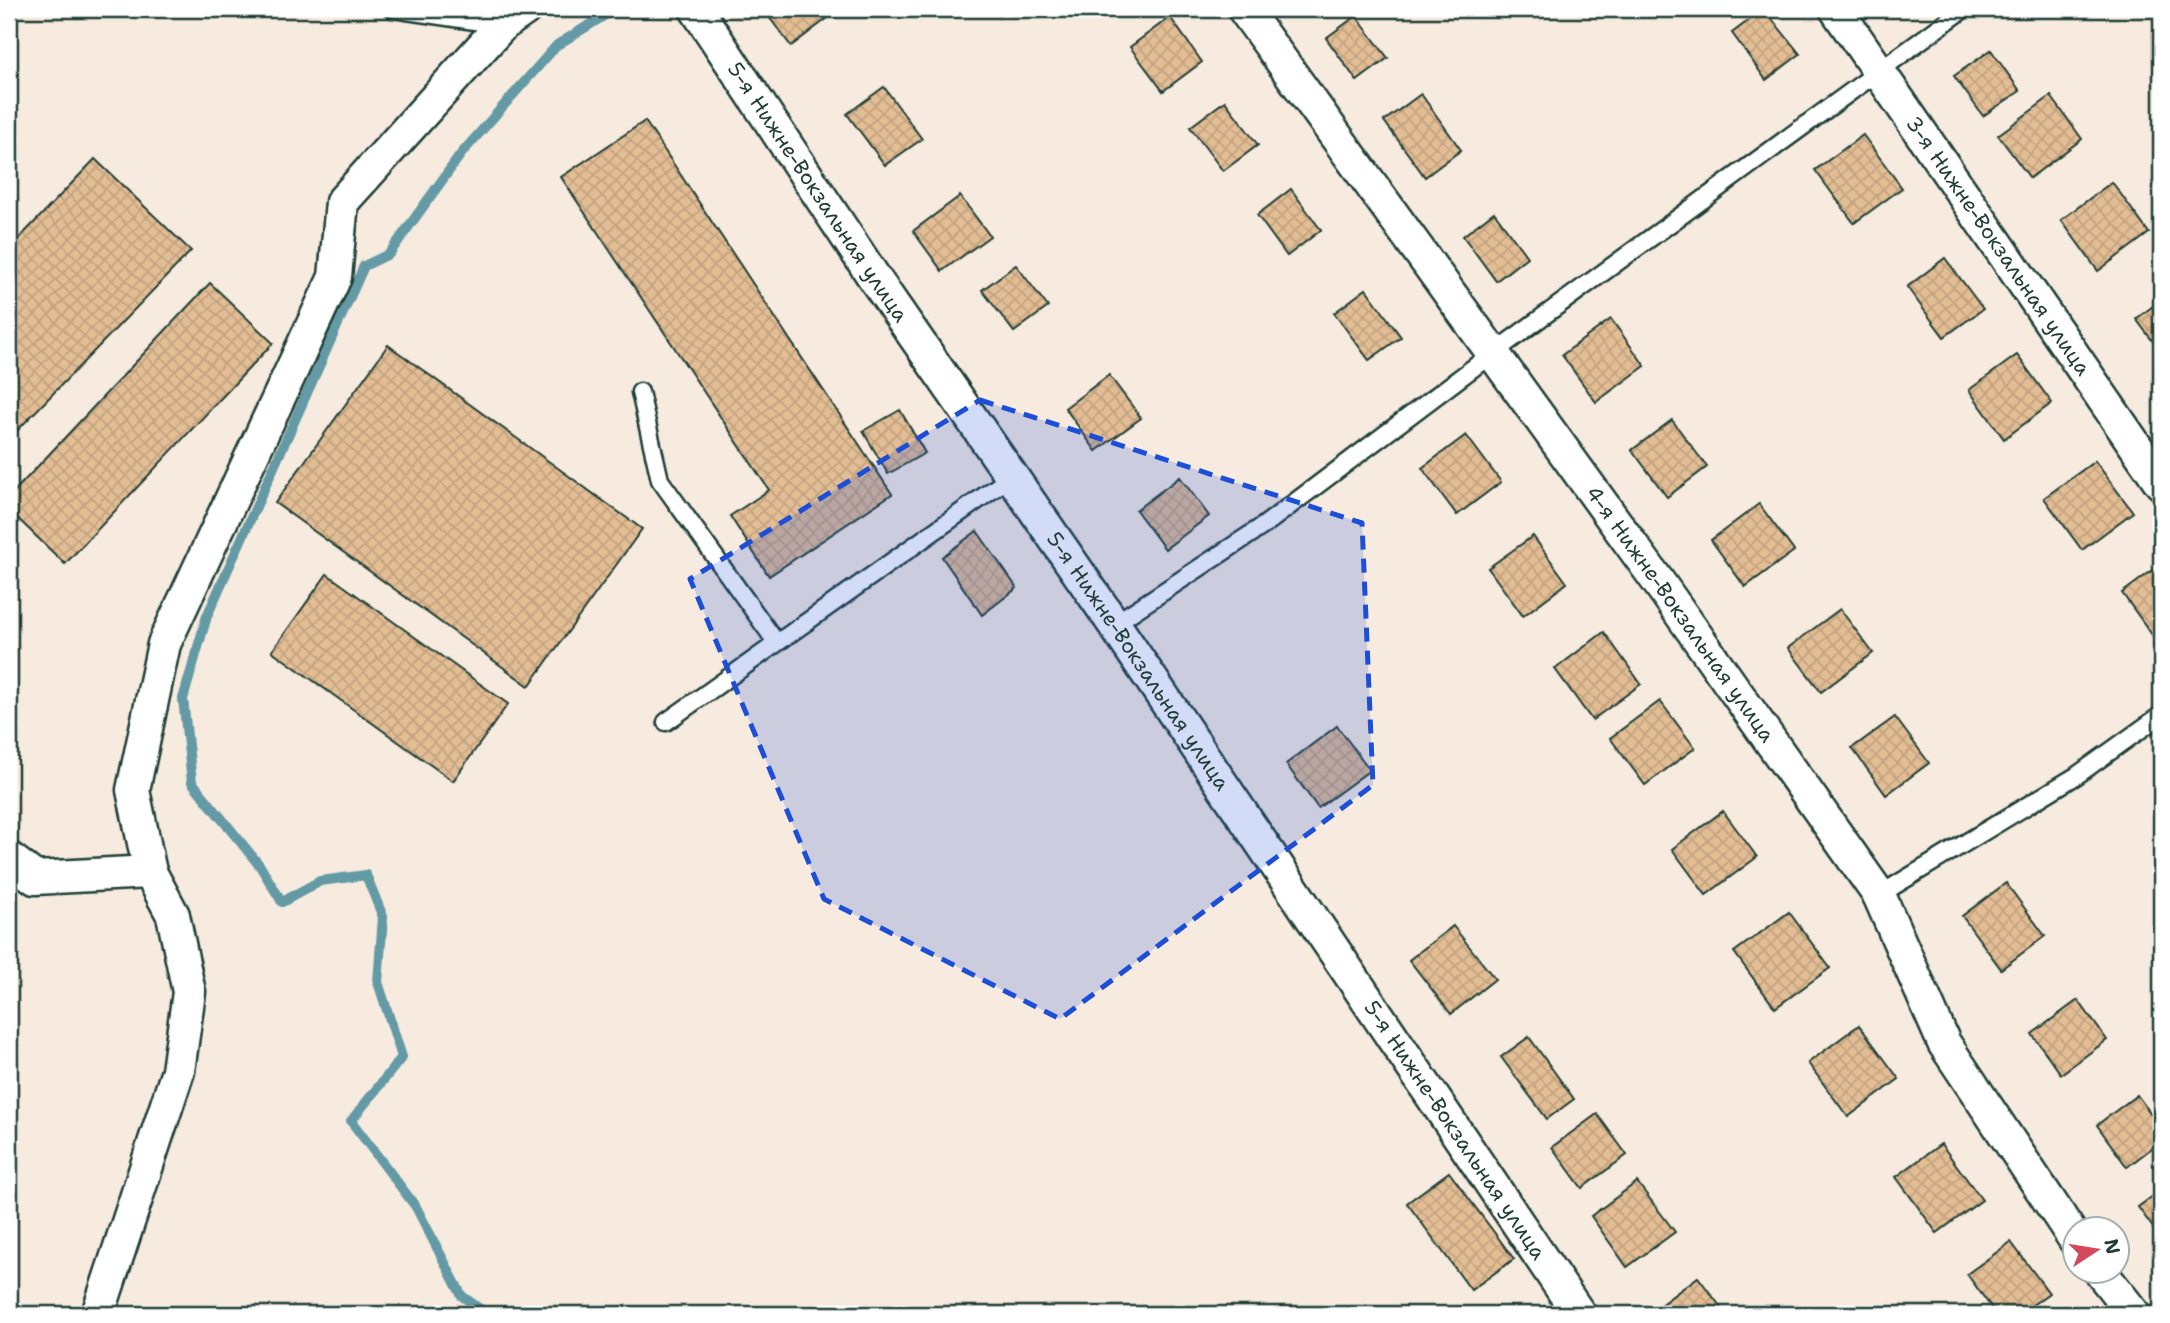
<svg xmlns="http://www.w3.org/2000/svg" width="2170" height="1323" font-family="'Shantell Sans',sans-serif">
	<defs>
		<pattern id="building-cross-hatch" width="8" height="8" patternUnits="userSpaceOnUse" patternTransform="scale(1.75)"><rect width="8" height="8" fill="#e3bd94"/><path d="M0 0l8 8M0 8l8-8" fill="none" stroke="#c2a380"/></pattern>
	</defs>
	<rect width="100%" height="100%" fill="#f7ebdf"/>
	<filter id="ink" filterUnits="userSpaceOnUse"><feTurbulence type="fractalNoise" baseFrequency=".0143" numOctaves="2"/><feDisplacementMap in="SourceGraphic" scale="14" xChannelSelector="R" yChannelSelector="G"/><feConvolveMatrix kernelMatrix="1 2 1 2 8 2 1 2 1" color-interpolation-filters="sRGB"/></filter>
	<g filter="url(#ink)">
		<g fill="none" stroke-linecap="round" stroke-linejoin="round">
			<polyline stroke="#639aa5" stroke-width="10" points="487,1314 462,1296 416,1207 351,1121 402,1057 378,982 383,917 366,875 320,881 282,902 260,866 192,782 183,699 207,616 364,266 389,254 461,154 557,45 615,9"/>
		</g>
		<g fill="url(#building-cross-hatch)" stroke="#1f3d34" stroke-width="2">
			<polygon points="763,9 829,9 833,14 791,46"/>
			<polygon points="1764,9 1800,54 1766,80 1732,33"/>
			<polygon points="1356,16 1388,58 1357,81 1326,38"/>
			<polygon points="1170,17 1202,62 1163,91 1130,47"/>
			<polygon points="1991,50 2020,91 1983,116 1954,76"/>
			<polygon points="884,87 922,139 885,165 847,114"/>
			<polygon points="1421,94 1461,150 1425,177 1384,121"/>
			<polygon points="2051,96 2082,139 2030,178 1998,135"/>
			<polygon points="1225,101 1258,145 1223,171 1190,127"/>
			<polygon points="645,121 892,494 769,576 730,516 769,490 561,177"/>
			<polygon points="1863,135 1902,188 1854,223 1815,170"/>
			<polygon points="95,159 191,251 9,439 9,249"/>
			<polygon points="2112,182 2149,233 2098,271 2061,220"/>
			<polygon points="1291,189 1321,230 1287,256 1257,215"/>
			<polygon points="960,196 990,236 942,271 913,231"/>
			<polygon points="1494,212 1527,257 1496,281 1463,236"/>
			<polygon points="1945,258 1983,309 1944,337 1907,287"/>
			<polygon points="1016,265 1048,307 1014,332 982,290"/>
			<polygon points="210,283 273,343 65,564 9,510 9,497"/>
			<polygon points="1366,289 1401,337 1369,360 1334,313"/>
			<polygon points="2161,300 2161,352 2136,319"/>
			<polygon points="1611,319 1645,366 1596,402 1562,355"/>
			<polygon points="388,345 642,529 529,686 275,503"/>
			<polygon points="2017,355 2052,403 2004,439 1969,390"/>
			<polygon points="1109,375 1141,418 1096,451 1065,408"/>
			<polygon points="900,410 925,453 888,474 863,431"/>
			<polygon points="1672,420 1707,467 1667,497 1632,450"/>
			<polygon points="1466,435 1501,482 1457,515 1422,468"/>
			<polygon points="2095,461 2133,512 2082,550 2044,498"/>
			<polygon points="1180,477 1209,516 1165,549 1136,510"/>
			<polygon points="1759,504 1794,551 1745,587 1711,540"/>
			<polygon points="977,531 1017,588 982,615 942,557"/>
			<polygon points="1533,536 1567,583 1523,616 1488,568"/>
			<polygon points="2161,564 2161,630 2153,636 2122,593"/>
			<polygon points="327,574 508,704 453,781 272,651"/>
			<polygon points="1840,609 1873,653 1821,692 1788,648"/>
			<polygon points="1604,632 1641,684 1592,720 1555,669"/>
			<polygon points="1660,701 1695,748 1645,785 1610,738"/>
			<polygon points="1895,717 1929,763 1886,795 1852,748"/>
			<polygon points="1337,726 1370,770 1318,808 1286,764"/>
			<polygon points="1723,811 1757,857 1706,895 1672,849"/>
			<polygon points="2006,883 2045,936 2001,969 1962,916"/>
			<polygon points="1789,912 1830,968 1775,1008 1734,952"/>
			<polygon points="1453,926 1495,979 1451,1014 1409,960"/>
			<polygon points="2078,1000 2107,1040 2061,1074 2032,1034"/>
			<polygon points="1859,1025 1899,1079 1848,1117 1808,1063"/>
			<polygon points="1529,1037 1574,1099 1547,1119 1501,1057"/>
			<polygon points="2137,1095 2161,1127 2161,1141 2127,1167 2097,1125"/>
			<polygon points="1597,1114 1627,1155 1582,1188 1552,1147"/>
			<polygon points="1941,1144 1982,1200 1937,1233 1896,1177"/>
			<polygon points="1449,1172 1514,1259 1471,1290 1407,1203"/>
			<polygon points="1637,1182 1675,1232 1627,1267 1591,1216"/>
			<polygon points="2161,1190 2161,1239 2138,1207"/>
			<polygon points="2011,1242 2049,1293 2020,1314 1996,1314 1967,1274"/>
			<polygon points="1698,1277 1726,1314 1666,1314 1659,1306"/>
		</g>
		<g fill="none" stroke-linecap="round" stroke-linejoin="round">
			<g stroke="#1f3d34" stroke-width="21">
				<g id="service">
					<polyline points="393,9 502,25"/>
					<polyline points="640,392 660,480 776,642"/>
					<polyline points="1114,624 1263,526 1493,353 1964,9"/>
					<polyline points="666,722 1012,476"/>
					<polyline points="1879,895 2076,776 2161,715"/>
				</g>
			</g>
			<g stroke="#1f3d34" stroke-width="37">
				<g id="minor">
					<path id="s1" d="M696 9 875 279 1114 624 1579 1314"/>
					<path id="s2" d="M1244 9 1657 580 1879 895 1944 1043 2076 1241"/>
					<path id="s3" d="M1836 9 2161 483"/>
					<polyline points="9,858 35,878 150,872"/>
					<polyline points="2099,1270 2134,1314"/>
					<polyline points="98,1314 178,1071 189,992 173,915 150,872 133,790 164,644 335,277 342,202 502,25 525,9"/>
				</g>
			</g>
			<use href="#service" stroke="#fff" stroke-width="16"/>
			<use href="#minor" stroke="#fff" stroke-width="32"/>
		</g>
	</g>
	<path fill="#1d4ed8" fill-opacity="0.2" stroke="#1d4ed8" stroke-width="5" stroke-dasharray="14 9" stroke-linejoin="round" d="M980 400 1362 523 1373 785 1060 1019 824 899 690 579Z"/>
	<g text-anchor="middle" stroke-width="6" stroke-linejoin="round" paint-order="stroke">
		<g font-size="21" fill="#1f3d34" stroke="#fff">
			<text dy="7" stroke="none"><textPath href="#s1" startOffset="220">5-я Нижне-Вокзальная улица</textPath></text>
			<text dy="7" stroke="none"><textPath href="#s3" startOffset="287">3-я Нижне-Вокзальная улица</textPath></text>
			<text dy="7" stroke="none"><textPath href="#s2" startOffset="746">4-я Нижне-Вокзальная улица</textPath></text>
			<text dy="7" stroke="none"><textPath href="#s1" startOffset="788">5-я Нижне-Вокзальная улица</textPath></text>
			<text dy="7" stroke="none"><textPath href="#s1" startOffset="1354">5-я Нижне-Вокзальная улица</textPath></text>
		</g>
	</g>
	<rect width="2170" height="1323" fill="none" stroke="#fff" stroke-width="35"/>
	<rect x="18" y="18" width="2135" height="1288" fill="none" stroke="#1f3d34" stroke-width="2.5" filter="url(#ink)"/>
	<g transform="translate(2096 1250) rotate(78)"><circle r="33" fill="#ffffff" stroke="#a5b1ae" stroke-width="2"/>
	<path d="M0-5L12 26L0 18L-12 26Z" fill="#d1495b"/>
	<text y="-10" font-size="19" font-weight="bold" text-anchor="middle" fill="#1f3d34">N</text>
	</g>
</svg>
